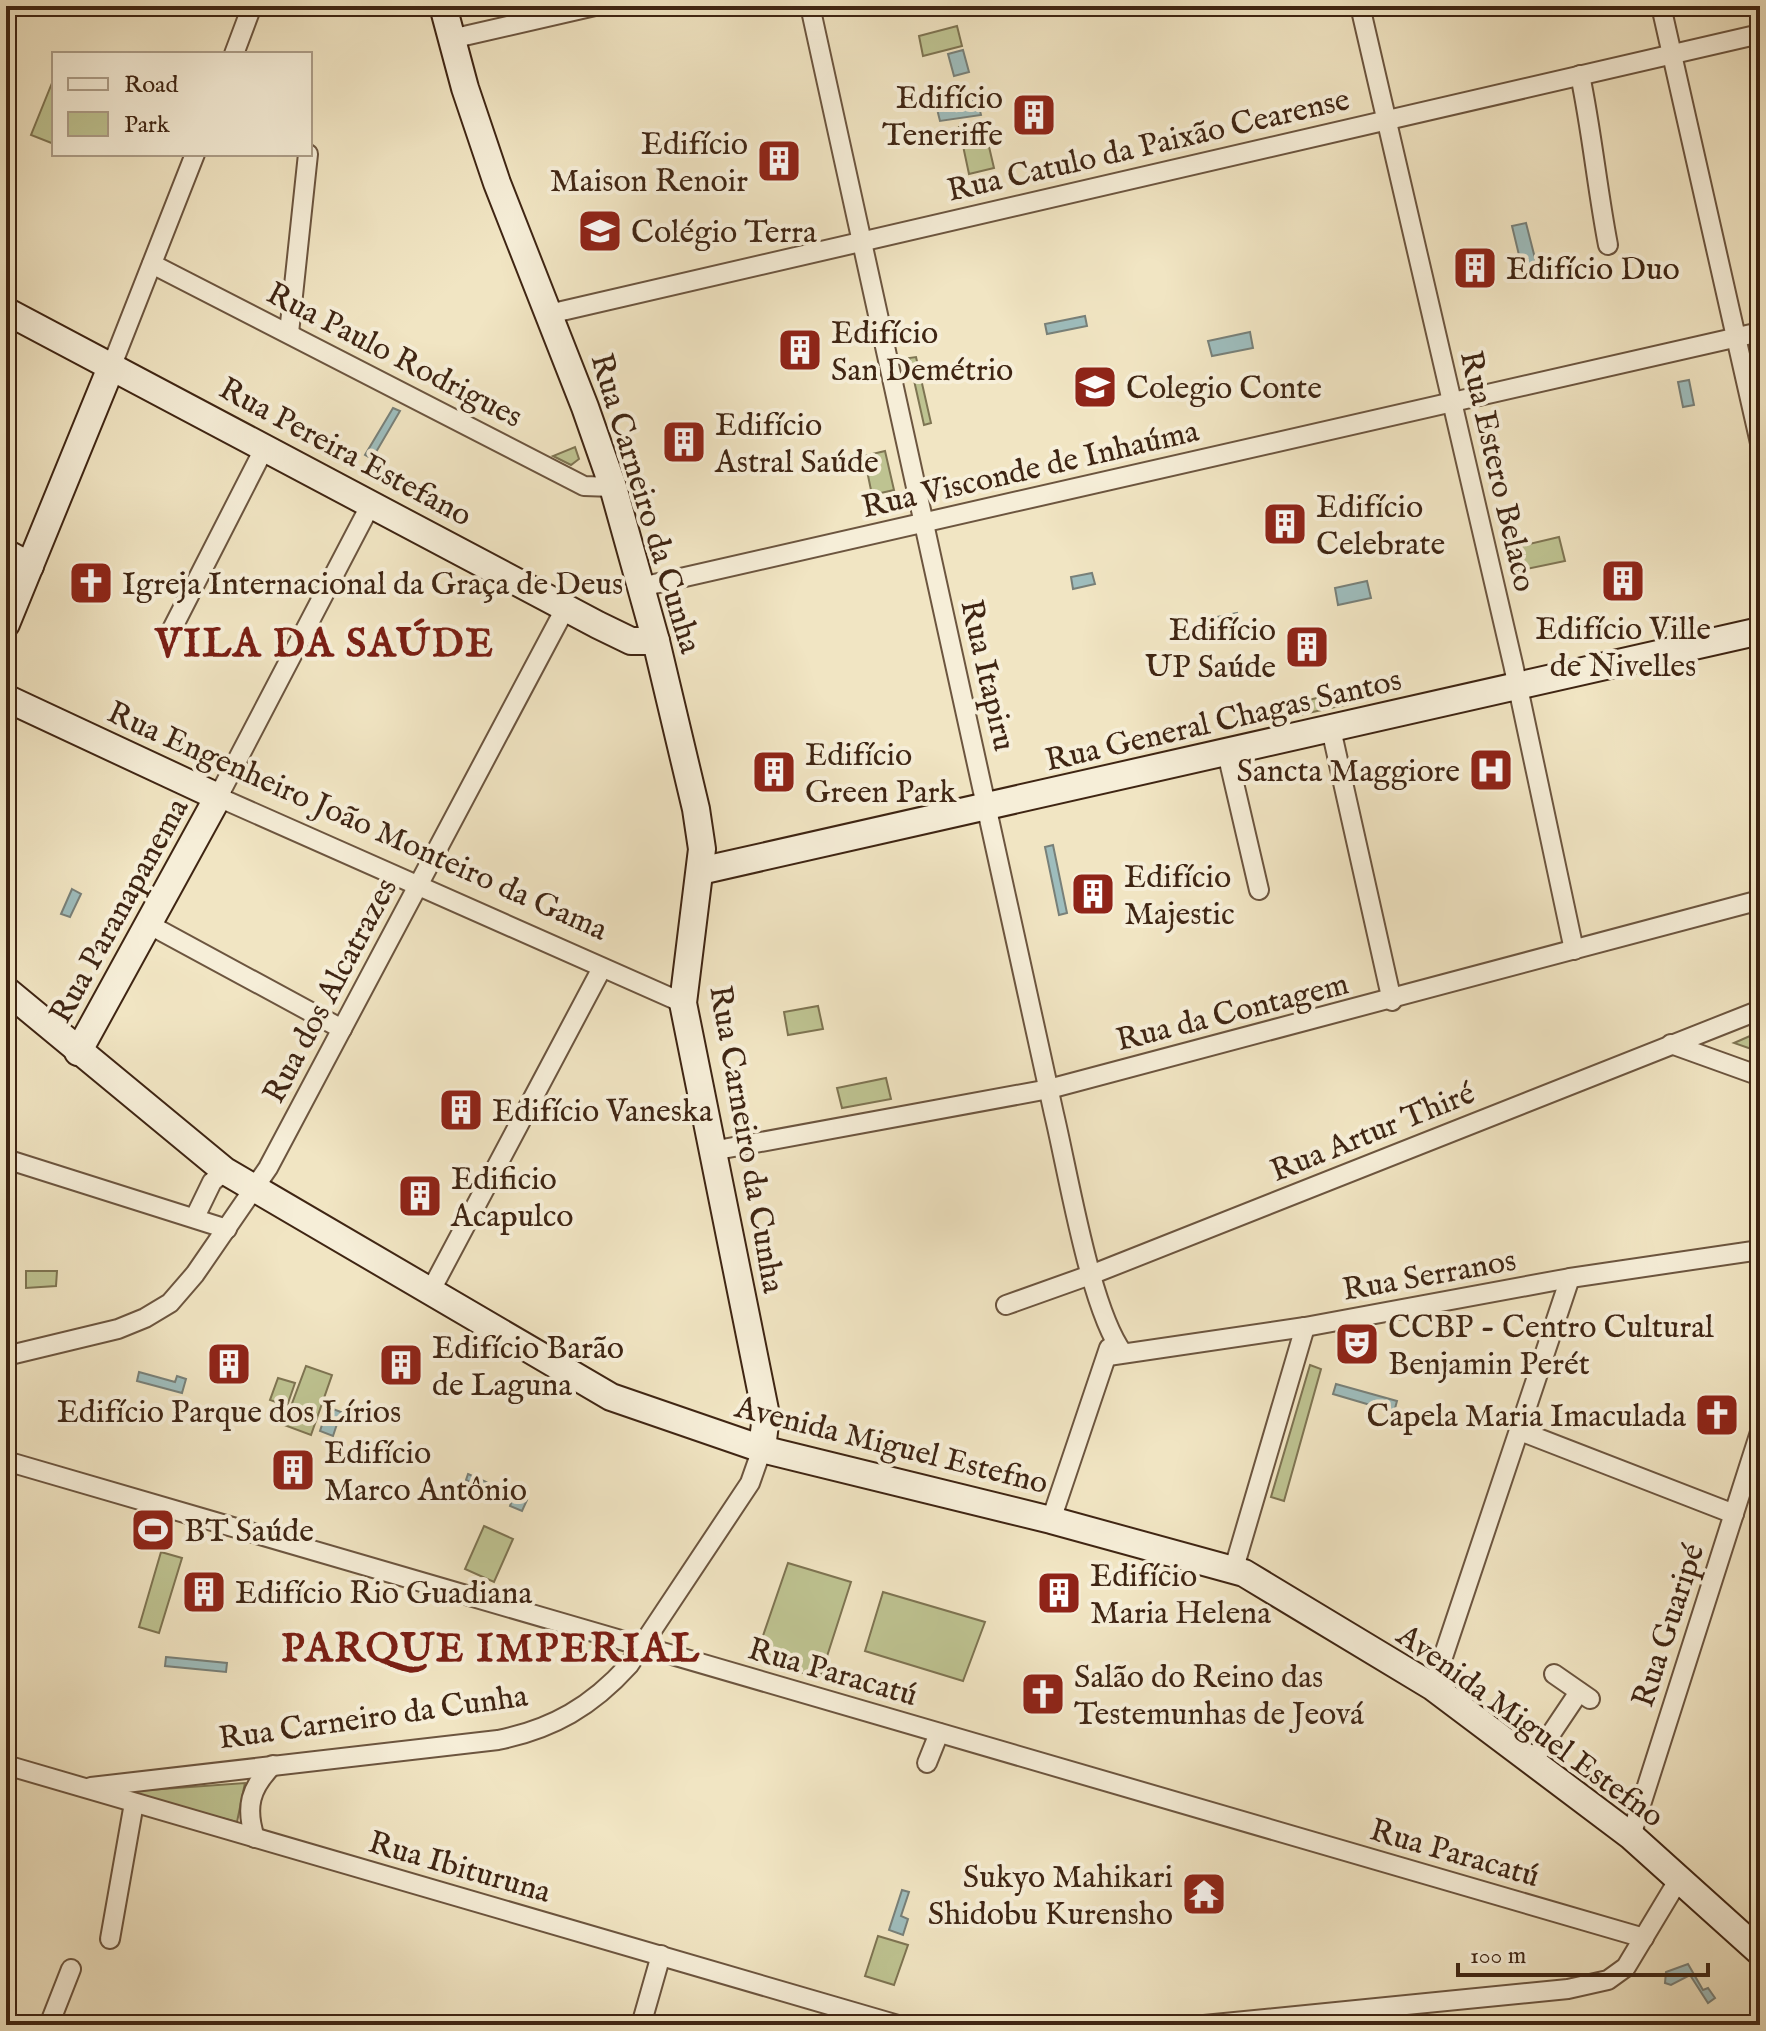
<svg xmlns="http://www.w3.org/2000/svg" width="1766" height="2031" font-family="'IM FELL English',serif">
	<rect width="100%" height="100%" fill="#f1e5c3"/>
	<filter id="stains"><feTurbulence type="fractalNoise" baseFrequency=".0025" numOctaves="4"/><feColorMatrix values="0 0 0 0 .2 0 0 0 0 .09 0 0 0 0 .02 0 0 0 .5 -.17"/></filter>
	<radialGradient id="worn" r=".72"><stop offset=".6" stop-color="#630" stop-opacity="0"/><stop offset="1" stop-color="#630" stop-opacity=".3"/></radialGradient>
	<g fill="#bec391" stroke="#7e7452" stroke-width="2">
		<polygon points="957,26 962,46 923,56 919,36"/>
		<polygon points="54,78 54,144 31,135"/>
		<polygon points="983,121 994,168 969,174 959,127"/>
		<polygon points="916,357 931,423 924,425 909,358"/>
		<polygon points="575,447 579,459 571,465 553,456"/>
		<polygon points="885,451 894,490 872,495 864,456"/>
		<polygon points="1559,537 1565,561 1517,571 1512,548"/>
		<polygon points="1346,691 1349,704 1299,715 1296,703"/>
		<polygon points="818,1006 823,1029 788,1035 784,1012"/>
		<polygon points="1759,1032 1760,1052 1734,1043"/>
		<polygon points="886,1078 891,1099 842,1108 837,1088"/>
		<polygon points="26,1271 57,1271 56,1286 26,1288"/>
		<polygon points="1310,1365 1321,1369 1284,1501 1271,1497"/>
		<polygon points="306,1366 332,1375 311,1435 284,1425"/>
		<polygon points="278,1378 295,1383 287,1406 270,1400"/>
		<polygon points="484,1526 513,1539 494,1582 465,1569"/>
		<polygon points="161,1552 182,1558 159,1633 139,1627"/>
		<polygon points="788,1563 851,1582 820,1678 755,1659"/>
		<polygon points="883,1592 985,1622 963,1681 865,1651"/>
		<polygon points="245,1783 237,1822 121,1792"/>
		<polygon points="878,1936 908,1945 894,1985 865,1976"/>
	</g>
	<g fill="#9ebdbd" stroke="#788079" stroke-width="2">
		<polygon points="963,50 969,72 954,76 948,54"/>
		<polygon points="977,99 981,115 940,121 937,109"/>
		<polygon points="1526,223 1538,270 1518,275 1513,257 1519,255 1512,226"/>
		<polygon points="1085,316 1087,326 1047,334 1045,324"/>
		<polygon points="1250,332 1253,348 1212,356 1208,341"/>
		<polygon points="1689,380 1694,405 1683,407 1678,382"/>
		<polygon points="393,408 400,411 372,459 365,455"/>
		<polygon points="1092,573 1095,584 1073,589 1071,577"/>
		<polygon points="1367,581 1371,598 1338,605 1335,588"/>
		<polygon points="1237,613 1238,621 1220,625 1220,631 1210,633 1207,619"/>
		<polygon points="1053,845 1067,913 1059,915 1045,847"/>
		<polygon points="72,889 81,894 70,917 61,914"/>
		<polygon points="139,1372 175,1382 177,1376 186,1379 182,1393 137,1381"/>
		<polygon points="1336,1384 1397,1401 1394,1412 1333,1394"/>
		<polygon points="328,1407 341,1412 333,1436 320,1431"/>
		<polygon points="468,1474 527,1500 522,1511 510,1506 512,1500 466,1480"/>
		<polygon points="166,1657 227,1663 226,1672 165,1666"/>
		<polygon points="902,1890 909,1892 901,1916 908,1919 903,1935 889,1930"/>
		<polygon points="1688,1964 1703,1990 1708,1988 1715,1998 1708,2003 1690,1975 1671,1985 1665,1983 1666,1972"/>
	</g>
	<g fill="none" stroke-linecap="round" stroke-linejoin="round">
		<g stroke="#6c553f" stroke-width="22">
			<g id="street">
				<path d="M810 6 1054 1114C1068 1172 1090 1309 1123 1353"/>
				<polyline points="1360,6 1513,664 1574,950"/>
				<polyline points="1661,6 1760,443"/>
				<polyline points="451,39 595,6"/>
				<polyline points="234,54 252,6"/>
				<path d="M1580 75C1592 132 1597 188 1608 245"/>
				<polyline points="152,264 584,486 613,487"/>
				<polyline points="549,314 1760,34"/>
				<polyline points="289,333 308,154"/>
				<polyline points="112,365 195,154"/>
				<polyline points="372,502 218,797 683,1003"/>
				<polyline points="641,587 1760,332"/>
				<polyline points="170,633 265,447"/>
				<polyline points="1331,729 1392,1001"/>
				<polyline points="1227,753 1259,890"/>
				<polyline points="150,925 342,1029"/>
				<polyline points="1671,1044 1760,1076"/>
				<polyline points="712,1151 1049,1089 1760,900"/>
				<polyline points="6,1159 227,1229"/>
				<polyline points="195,1217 212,1182 225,1171"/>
				<polyline points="430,1292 602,968"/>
				<polyline points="1006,1305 1093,1274 1760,1010"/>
				<polyline points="6,1356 118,1329 145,1318 170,1303 195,1274 268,1168 566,607"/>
				<polyline points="1108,1356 1305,1327 1570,1278 1760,1250"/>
				<polyline points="1520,1431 1734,1514"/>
				<polyline points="6,1461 1644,1938"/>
				<polyline points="1051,1520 1109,1348"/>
				<polyline points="1234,1568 1305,1327"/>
				<polyline points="1554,1674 1590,1699"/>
				<polyline points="1433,1687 1570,1278"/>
				<polyline points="1532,1762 1579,1692"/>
				<polyline points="927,1763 939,1733"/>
				<polyline points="6,1765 898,2025"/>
				<path d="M91 1787 498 1740C553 1729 592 1706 629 1665L750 1483 762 1449"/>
				<polyline points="1631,1836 1760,1432"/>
				<path d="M255 1838C245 1807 250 1788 273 1765"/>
				<polyline points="110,1939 134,1803"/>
				<polyline points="49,2025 71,1969"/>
				<polyline points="641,2025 661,1955"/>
				<polyline points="1204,2025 1568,1989 1608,1980 1626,1967 1679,1879"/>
			</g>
		</g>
		<g stroke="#3f2513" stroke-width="30">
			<g id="secondary">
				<polyline points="443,6 465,88 497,183 585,407 613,487 656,641 696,809 702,849 683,1003 766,1415 762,1449"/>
				<polyline points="6,311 598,625 631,641 656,641"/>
				<polyline points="6,553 30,566"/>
				<polyline points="6,624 112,365"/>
				<polyline points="6,698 218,797 78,1052"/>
				<polyline points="700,871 1760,631"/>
				<polyline points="6,990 225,1171 611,1397 762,1449 1051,1520 1244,1573 1433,1687 1631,1836 1760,1952"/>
			</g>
		</g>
		<use href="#street" stroke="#f6eed8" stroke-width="18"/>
		<use href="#secondary" stroke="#f6eed8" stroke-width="26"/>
	</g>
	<defs>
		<g id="building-square" transform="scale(2.3)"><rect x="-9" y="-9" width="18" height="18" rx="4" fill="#8f2418" stroke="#f6eed8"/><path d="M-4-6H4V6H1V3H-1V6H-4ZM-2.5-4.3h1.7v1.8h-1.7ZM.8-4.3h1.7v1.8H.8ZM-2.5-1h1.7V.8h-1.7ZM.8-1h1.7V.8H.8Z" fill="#fff"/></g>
		<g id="school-square" transform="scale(2.3)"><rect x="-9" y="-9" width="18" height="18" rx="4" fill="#8f2418" stroke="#f6eed8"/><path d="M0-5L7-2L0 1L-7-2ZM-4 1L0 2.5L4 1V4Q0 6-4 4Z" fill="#fff"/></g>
		<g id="church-square" transform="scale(2.3)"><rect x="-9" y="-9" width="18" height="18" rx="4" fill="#8f2418" stroke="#f6eed8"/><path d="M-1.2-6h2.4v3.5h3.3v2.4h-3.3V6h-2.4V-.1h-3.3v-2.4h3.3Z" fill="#fff"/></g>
		<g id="hospital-square" transform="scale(2.3)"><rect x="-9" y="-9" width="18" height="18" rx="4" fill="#8f2418" stroke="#f6eed8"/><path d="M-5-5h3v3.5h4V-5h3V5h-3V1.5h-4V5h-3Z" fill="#fff"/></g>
		<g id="theatre-square" transform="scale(2.3)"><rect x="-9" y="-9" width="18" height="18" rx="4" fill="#8f2418" stroke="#f6eed8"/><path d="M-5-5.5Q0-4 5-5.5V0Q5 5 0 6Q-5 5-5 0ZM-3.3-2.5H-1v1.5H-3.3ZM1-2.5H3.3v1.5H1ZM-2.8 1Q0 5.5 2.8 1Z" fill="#fff"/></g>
		<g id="stadium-square" transform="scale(2.3)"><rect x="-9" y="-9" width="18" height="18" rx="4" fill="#8f2418" stroke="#f6eed8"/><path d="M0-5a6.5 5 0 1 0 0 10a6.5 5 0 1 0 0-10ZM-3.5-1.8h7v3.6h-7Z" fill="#fff"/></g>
		<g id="temple-square" transform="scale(2.3)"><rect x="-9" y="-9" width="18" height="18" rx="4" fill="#8f2418" stroke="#f6eed8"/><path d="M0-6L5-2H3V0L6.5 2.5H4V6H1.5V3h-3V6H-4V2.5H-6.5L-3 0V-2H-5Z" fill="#fff"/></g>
	</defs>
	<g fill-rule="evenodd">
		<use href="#building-square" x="1034" y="115"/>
		<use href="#building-square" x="779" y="161"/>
		<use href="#school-square" x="600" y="231"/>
		<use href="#building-square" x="1475" y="268"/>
		<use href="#building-square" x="800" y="350"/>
		<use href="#school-square" x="1095" y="387"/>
		<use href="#building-square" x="684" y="442"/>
		<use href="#building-square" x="1285" y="524"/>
		<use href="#building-square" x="1623" y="581"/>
		<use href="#church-square" x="91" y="583"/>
		<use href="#building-square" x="1307" y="647"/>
		<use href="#hospital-square" x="1491" y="770"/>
		<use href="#building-square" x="774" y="772"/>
		<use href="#building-square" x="1093" y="894"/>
		<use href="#building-square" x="461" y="1110"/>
		<use href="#building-square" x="420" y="1196"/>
		<use href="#theatre-square" x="1357" y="1344"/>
		<use href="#building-square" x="229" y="1364"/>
		<use href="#building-square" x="401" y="1365"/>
		<use href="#church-square" x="1717" y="1415"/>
		<use href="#building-square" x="293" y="1470"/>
		<use href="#stadium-square" x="153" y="1530"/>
		<use href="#building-square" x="204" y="1592"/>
		<use href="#building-square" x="1059" y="1593"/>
		<use href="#church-square" x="1043" y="1694"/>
		<use href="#temple-square" x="1204" y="1894"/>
	</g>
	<g text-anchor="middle" stroke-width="8" stroke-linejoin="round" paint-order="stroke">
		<g font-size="32" fill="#3f2513" stroke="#f6eed8" text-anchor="start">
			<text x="1003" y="108" text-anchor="end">Edifício<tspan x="1003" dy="37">Teneriffe</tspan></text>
			<text x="748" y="154" text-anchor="end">Edifício<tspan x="748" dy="37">Maison Renoir</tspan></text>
			<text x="631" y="242">Colégio Terra</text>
			<text x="1506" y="279">Edifício Duo</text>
			<text x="831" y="343">Edifício<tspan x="831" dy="37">San Demétrio</tspan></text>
			<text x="1126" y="398">Colegio Conte</text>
			<text x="715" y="435">Edifício<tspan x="715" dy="37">Astral Saúde</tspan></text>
			<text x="1316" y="517">Edifício<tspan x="1316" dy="37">Celebrate</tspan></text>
			<text x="122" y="594">Igreja Internacional da Graça de Deus</text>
			<text x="1623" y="639" text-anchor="middle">Edifício Ville<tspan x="1623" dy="37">de Nivelles</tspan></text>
			<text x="1276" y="640" text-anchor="end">Edifício<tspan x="1276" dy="37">UP Saúde</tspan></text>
			<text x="805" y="765">Edifício<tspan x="805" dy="37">Green Park</tspan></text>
			<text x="1460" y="781" text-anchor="end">Sancta Maggiore</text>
			<text x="1124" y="887">Edifício<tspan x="1124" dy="37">Majestic</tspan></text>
			<text x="492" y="1121">Edifício Vaneska</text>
			<text x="451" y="1189">Edificio<tspan x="451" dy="37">Acapulco</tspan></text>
			<text x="1388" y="1337">CCBP - Centro Cultural<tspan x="1388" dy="37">Benjamin Perét</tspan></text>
			<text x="432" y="1358">Edifício Barão<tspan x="432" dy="37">de Laguna</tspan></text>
			<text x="229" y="1422" text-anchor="middle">Edifício Parque dos Lírios</text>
			<text x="1686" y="1426" text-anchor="end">Capela Maria Imaculada</text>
			<text x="324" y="1463">Edifício<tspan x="324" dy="37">Marco Antônio</tspan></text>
			<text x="184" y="1541">BT Saúde</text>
			<text x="1090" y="1586">Edifício<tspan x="1090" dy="37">Maria Helena</tspan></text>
			<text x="235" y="1603">Edifício Rio Guadiana</text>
			<text x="1074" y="1687">Salão do Reino das<tspan x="1074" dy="37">Testemunhas de Jeová</tspan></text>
			<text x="1173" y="1887" text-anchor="end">Sukyo Mahikari<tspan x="1173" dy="37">Shidobu Kurensho</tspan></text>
		</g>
		<g font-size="32" fill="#3f2513" stroke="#f6eed8">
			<text transform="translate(1148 144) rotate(-13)" y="11">Rua Catulo da Paixão Cearense</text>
			<text transform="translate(395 354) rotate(27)" y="11">Rua Paulo Rodrigues</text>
			<text transform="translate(346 451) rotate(28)" y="11">Rua Pereira Estefano</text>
			<text transform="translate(1030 468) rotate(-13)" y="11">Rua Visconde de Inhaúma</text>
			<text transform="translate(1499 471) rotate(77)" y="11">Rua Estero Belaco</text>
			<text transform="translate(647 503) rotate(73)" y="11">Rua Carneiro da Cunha</text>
			<text transform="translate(989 675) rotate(77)" y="11">Rua Itapiru</text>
			<text transform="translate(1223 719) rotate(-13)" y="11">Rua General Chagas Santos</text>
			<text transform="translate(358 820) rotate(24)" y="11">Rua Engenheiro João Monteiro da Gama</text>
			<text transform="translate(118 910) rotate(-61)" y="11">Rua Paranapanema</text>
			<text transform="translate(329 990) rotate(-62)" y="11">Rua dos Alcatrazes</text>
			<text transform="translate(1232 1011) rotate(-14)" y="11">Rua da Contagem</text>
			<text transform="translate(1372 1131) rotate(-22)" y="11">Rua Artur Thiré</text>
			<text transform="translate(748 1139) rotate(80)" y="11">Rua Carneiro da Cunha</text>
			<text transform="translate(1429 1274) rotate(-10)" y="11">Rua Serranos</text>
			<text transform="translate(892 1444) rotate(14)" y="11">Avenida Miguel Estefno</text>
			<text transform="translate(1667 1625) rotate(-72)" y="11">Rua Guaripé</text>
			<text transform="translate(833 1671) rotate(16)" y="11">Rua Paracatú</text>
			<text transform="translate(373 1716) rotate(-8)" y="11">Rua Carneiro da Cunha</text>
			<text transform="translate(1531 1725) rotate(36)" y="11">Avenida Miguel Estefno</text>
			<text transform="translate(1455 1852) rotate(16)" y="11">Rua Paracatú</text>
			<text transform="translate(460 1866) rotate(16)" y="11">Rua Ibituruna</text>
		</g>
		<g font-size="40" font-weight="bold" letter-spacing="2" fill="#7a1f14" stroke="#f6eed8">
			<text x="325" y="656">VILA DA SAÚDE</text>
			<text x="491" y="1661">PARQUE IMPERIAL</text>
		</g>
	</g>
	<rect width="1766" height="2031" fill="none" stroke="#f1e5c3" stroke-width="32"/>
	<rect x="8" y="8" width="1750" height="2015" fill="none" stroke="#3f2513" stroke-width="4"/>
	<rect x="16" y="16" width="1734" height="1999" fill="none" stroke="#3f2513" stroke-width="2"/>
	<rect x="52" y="52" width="260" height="104" fill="#f6eed8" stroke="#ad9e89" stroke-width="2"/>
	<rect x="68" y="78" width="40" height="12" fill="#f6eed8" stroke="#ad9e89" stroke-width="2"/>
	<text x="124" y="92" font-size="24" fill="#3f2513">Road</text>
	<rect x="68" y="112" width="40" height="24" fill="#bec391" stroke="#ad9e89" stroke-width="2"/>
	<text x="124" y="132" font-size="24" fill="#3f2513">Park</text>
	<path d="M1458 1963v12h250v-12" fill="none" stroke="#3f2513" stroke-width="4"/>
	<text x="1470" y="1963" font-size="24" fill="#3f2513" stroke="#f6eed8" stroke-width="6" paint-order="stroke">100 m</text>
	<rect width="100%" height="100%" filter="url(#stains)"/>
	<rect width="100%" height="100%" fill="url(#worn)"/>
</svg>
